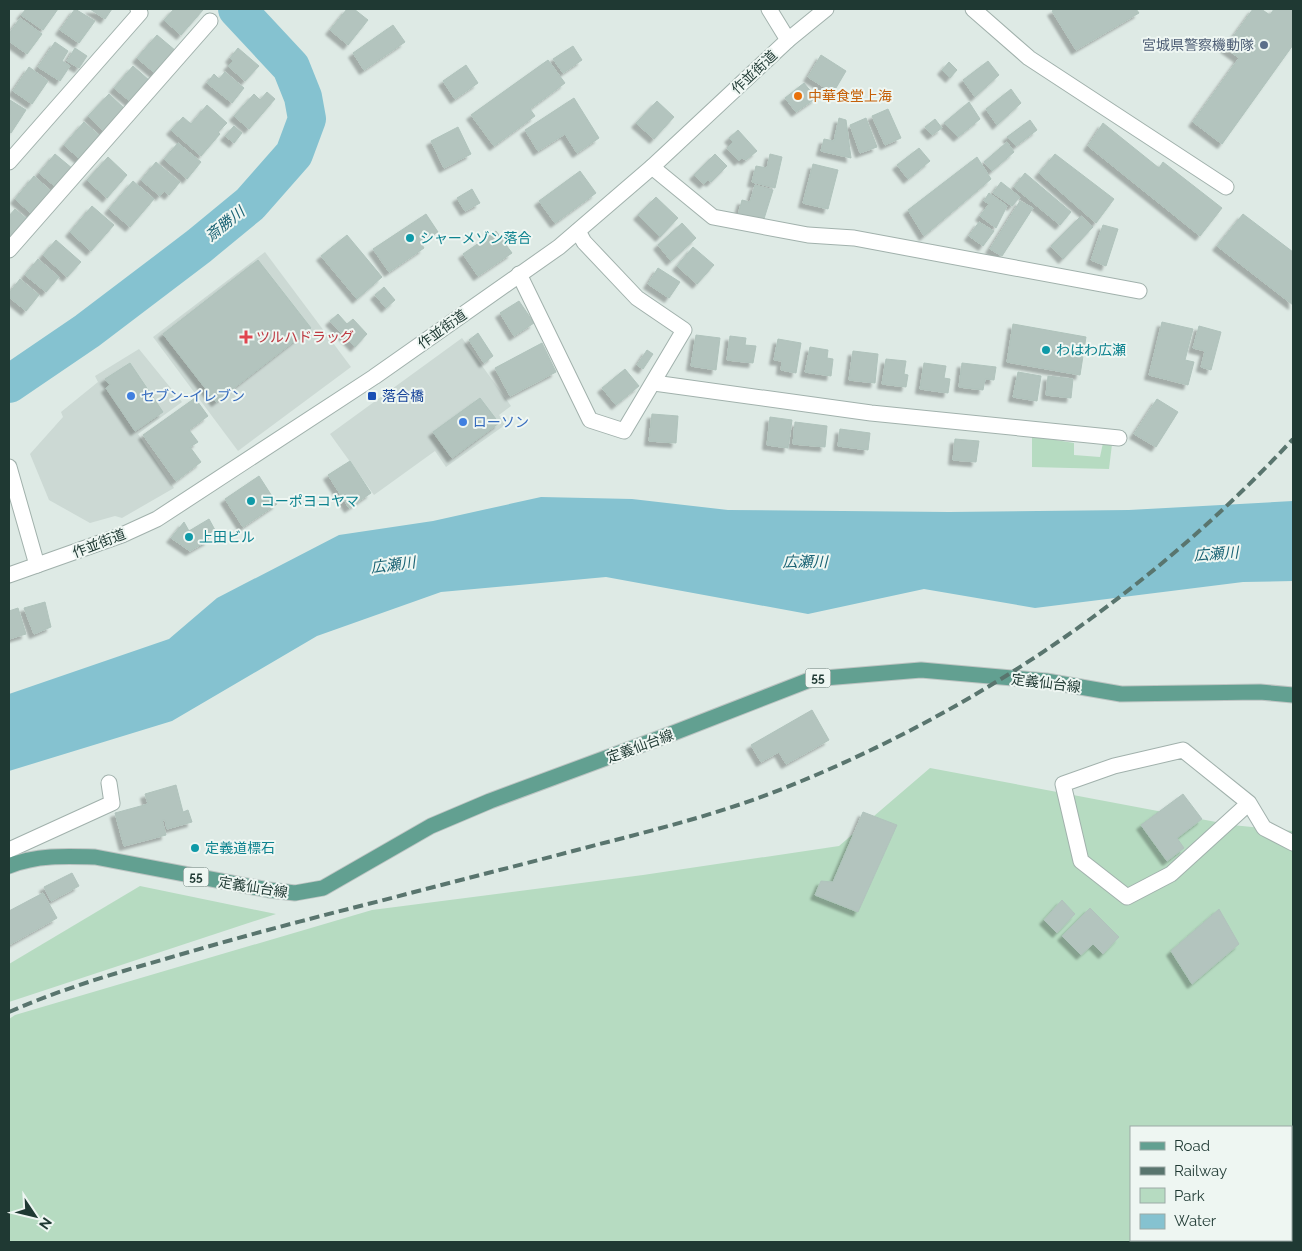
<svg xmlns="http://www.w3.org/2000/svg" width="1302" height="1251" font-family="Raleway,'Noto Sans JP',sans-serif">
	<defs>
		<filter id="shadow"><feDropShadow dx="-4.5" dy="4.5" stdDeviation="1" flood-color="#0004"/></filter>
	</defs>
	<rect width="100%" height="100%" fill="#deeae5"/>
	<g fill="#ccd9d4">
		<polygon points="265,252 351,367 238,451 153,337"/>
		<polygon points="462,338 511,406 499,415 505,425 446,467 435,451 374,495 330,434"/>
		<polygon points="139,349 182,402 138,434 174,488 122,518 115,516 90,523 49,500 30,454 63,417 61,412 98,382 95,376"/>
	</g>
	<g fill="#b6dbc1" fill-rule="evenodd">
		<polygon points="1032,436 1074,443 1074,455 1100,457 1103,443 1112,444 1109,469 1032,467"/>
		<path d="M930 768 1232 825 1293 831V1242H9V1019L15 1015 372 910 643 875 839 846ZM1131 1127H1291V1240H1131Z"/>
		<polygon points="140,886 276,914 9,1002 9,964"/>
	</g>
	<polygon fill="#85c2d0" points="541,497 632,499 728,510 949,512 1129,510 1293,501 1293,581 1243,582 1035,608 924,589 808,614 606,577 441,592 317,636 172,721 9,771 9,694 169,639 217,598 339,535 433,521"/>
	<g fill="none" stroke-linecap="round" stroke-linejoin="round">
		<polyline stroke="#85c2d0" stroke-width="38" points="9,384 87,331 199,246 250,204 294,154 307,119 303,97 291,67 237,9"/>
	</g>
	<g fill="#b3c4be" stroke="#b0c3bc" filter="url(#shadow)">
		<polygon points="26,9 58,9 43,30 21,15"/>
		<polygon points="75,9 95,21 79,43 60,30"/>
		<polygon points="90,9 112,9 105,19"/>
		<polygon points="174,9 201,9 203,10 181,35 164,20"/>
		<polygon points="347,9 354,9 368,20 348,45 330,30"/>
		<polygon points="1056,9 1136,9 1139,13 1076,50 1052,11"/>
		<polygon points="1253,9 1261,9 1270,15 1274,9 1293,9 1293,45 1222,144 1193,122 1239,58 1225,48"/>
		<polygon points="20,18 42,34 27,54 9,41 9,34"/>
		<polygon points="393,25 405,42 364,70 353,53"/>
		<polygon points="157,35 176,51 156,74 137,58"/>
		<polygon points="55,42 68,51 62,61 70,66 60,81 38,67"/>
		<polygon points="573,46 582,60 563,73 553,59"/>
		<polygon points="75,48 87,56 79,68 67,61"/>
		<polygon points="238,48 259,66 245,81 228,66 233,61 230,58"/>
		<polygon points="821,55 846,71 833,93 808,77"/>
		<polygon points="548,60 565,83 530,109 535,116 494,146 471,115"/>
		<polygon points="988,61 999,75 975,97 963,80"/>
		<polygon points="949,62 957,70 950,78 942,70"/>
		<polygon points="466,65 478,83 455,99 443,81"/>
		<polygon points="133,66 150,81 132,103 114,88"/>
		<polygon points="29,67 48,81 32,104 13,91"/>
		<polygon points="225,72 244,88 232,103 207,83 214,74 219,79"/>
		<polygon points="804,83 816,98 796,112 785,98"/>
		<polygon points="1011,89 1021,103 997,125 986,109"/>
		<polygon points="267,92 275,99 249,129 234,116 254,94 260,100"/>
		<polygon points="109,94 126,110 106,133 88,116"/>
		<polygon points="574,98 599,138 577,153 565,134 538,151 525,130"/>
		<polygon points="10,100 26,110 11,133 9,131"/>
		<polygon points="657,101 674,117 654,139 636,123"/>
		<polygon points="969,102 980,119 958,137 944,123"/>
		<polygon points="207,105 227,123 218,132 220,134 201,156 171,130 183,117 191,124"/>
		<polygon points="888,109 901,138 885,145 872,116"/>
		<polygon points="839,118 846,120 851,158 821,151 824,139 834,141"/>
		<polygon points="866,118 877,147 860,153 850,125"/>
		<polygon points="935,119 942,128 932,135 925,127"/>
		<polygon points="1030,120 1037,130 1016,146 1007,137"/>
		<polygon points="84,122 101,137 81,160 64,145"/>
		<polygon points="1103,123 1159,168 1163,162 1222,208 1200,236 1088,146"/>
		<polygon points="234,126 242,133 234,143 225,136"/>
		<polygon points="458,127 471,154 444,168 431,141"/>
		<polygon points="738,130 757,151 746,160 742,158 739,161 727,148 733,142 729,138"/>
		<polygon points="1007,142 1014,152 992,171 984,162"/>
		<polygon points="178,143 201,162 187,179 164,159"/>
		<polygon points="919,148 930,161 908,179 897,165"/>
		<polygon points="55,154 73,169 57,188 39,173"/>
		<polygon points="715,154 727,166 711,182 708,180 704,184 694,175"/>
		<polygon points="770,154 782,157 775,188 752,182 756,166 767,168"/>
		<polygon points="1055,154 1114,199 1096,223 1039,173"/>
		<polygon points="108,157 127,175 107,198 87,180"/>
		<polygon points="977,157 991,179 924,236 908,210"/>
		<polygon points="156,162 180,182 169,195 164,191 160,196 141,180"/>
		<polygon points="813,164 838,170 828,209 803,203"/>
		<polygon points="580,171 596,193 555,223 539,201"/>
		<polygon points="1025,173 1071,212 1060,225 1014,187"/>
		<polygon points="34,176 52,192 33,215 15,199"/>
		<polygon points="133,181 154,199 130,227 109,209"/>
		<polygon points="1001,182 1020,197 1012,206 993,193"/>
		<polygon points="755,185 773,190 763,222 738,215 742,200 750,202"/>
		<polygon points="472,189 480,203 465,211 457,198"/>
		<polygon points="989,193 1007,206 996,228 980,216 989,204 984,201"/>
		<polygon points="656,197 678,218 660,237 638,215"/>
		<polygon points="1020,201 1033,208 1002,256 990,249"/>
		<polygon points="92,206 114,225 91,251 70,232"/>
		<polygon points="15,209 27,219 9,240 9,216"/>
		<polygon points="426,214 438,232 421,243 424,248 389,272 373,249"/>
		<polygon points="1243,214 1293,252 1293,305 1217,246"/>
		<polygon points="1081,216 1093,227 1063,259 1051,246"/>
		<polygon points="979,222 994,231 983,246 969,236"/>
		<polygon points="682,223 696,238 671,261 658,245"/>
		<polygon points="1103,225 1118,229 1106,266 1091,260"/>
		<polygon points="496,231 512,253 478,276 463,254"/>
		<polygon points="347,235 382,277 357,299 321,256"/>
		<polygon points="56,240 81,262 67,277 43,255"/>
		<polygon points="693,247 714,265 697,284 677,266"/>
		<polygon points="38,259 59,277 46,292 25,275"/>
		<polygon points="258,260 311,328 216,402 163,334"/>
		<polygon points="658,268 680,282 669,298 648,284"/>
		<polygon points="20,279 39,295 26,311 9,297 9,293"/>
		<polygon points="384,287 395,300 386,308 375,295"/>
		<polygon points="519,301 534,323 514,336 500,313"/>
		<polygon points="338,314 347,324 353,319 367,334 355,347 330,321"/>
		<polygon points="1162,322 1193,329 1185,360 1194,362 1188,385 1149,375"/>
		<polygon points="1013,324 1086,337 1080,375 1007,362"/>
		<polygon points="1199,326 1221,332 1211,370 1201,367 1205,351 1193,348"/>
		<polygon points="478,333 493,356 484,363 469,340"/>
		<polygon points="696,335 720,338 716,370 691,366"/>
		<polygon points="730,336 746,338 745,345 756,346 753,363 727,360"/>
		<polygon points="778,339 801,343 796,373 781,370 782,361 774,360"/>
		<polygon points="542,343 556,372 510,396 495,368"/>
		<polygon points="810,347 828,350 827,358 833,359 831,376 805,372"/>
		<polygon points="647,350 653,354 643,369 637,365"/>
		<polygon points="853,351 878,354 875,383 849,380"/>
		<polygon points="886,359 906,361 904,374 908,375 906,387 882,384"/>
		<polygon points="130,363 163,412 135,431 106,388 110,385 105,379"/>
		<polygon points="924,363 946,366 944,378 950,379 948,393 920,389"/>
		<polygon points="962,363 996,367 994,380 985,379 983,390 959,387"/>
		<polygon points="625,369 639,386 616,405 602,388"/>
		<polygon points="1018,372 1041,376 1037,401 1013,397"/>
		<polygon points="1048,376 1073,379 1071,398 1046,395"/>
		<polygon points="195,398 208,416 189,430 198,442 190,447 201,462 176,481 143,435"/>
		<polygon points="480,398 499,423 452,458 433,432"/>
		<polygon points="1157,399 1178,412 1156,447 1134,434"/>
		<polygon points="652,414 678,416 676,443 649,441"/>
		<polygon points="770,417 792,420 788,448 767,445"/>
		<polygon points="795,422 827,426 825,447 793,444"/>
		<polygon points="840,429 870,433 868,450 838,446"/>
		<polygon points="955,439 979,441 976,462 953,460"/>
		<polygon points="350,461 371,493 349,508 328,475"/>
		<polygon points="259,476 277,504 243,527 225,499"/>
		<polygon points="209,519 215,530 206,535 209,540 190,551 171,538 184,522 189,531"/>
		<polygon points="45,602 51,627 34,634 24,608"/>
		<polygon points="18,608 26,634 9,639 9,611"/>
		<polygon points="812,710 829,740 786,764 779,752 761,762 751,745"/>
		<polygon points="176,785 183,812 188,810 192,822 167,829 165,820 162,820 166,835 124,846 115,813 148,804 145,794"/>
		<polygon points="1183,794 1202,819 1177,838 1184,848 1167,861 1141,825"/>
		<polygon points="863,812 897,825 858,912 815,895 821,881 833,882"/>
		<polygon points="72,873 79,886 51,901 44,887"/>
		<polygon points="43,893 57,918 9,945 9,911"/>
		<polygon points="1062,900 1075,914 1057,933 1044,920"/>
		<polygon points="1090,908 1119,937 1103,954 1093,944 1081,955 1062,936"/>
		<polygon points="1219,909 1239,944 1192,984 1171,951"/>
	</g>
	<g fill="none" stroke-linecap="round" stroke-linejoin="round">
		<g stroke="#a1b1ac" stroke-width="17">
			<g id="minor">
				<polyline points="769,9 788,40"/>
				<polyline points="973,9 1029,58 1226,187"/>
				<polyline points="9,162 140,13 138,9"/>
				<polyline points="652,167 713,217 808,235 854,238 1139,291"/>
				<polyline points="9,250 210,21"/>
				<polyline points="519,274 590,420 624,431 684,330 637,298 584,242 578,231"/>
				<polyline points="654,383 871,413 1119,438"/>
				<polyline points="9,467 37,565"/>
				<polyline points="9,575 122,535 157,519 374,377 559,247 652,167 788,40 826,9"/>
				<polyline points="1249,803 1171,874 1127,897 1081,861 1063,784 1114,766 1183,750 1249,803 1264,828 1293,843"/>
				<polyline points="9,850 112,803 109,783"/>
			</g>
		</g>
		<g stroke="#bcc4c2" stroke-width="17">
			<path id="major" d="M9 866C36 855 65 856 95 857L269 890 295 893 323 888 431 826 490 801 676 732 812 679 921 670 1046 681 1121 694 1260 692 1293 695"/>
		</g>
		<use href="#minor" stroke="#fff" stroke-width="15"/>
		<use href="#major" stroke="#62a091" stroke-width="15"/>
		<path stroke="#59756e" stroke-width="4" stroke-dasharray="10 5" stroke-linecap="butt" d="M9 1012C59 990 112 974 165 959 236 938 308 919 380 901 452 882 524 864 596 845 658 829 722 813 782 789 976 712 1151 592 1293 439"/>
	</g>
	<circle fill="#5c6f8a" stroke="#eef6f2" stroke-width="2" cx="1264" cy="45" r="5"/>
	<circle fill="#e8710a" stroke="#eef6f2" stroke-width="2" cx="798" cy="96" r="5"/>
	<g fill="#0f9aa8" stroke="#eef6f2" stroke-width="2">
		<circle cx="410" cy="238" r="5"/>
		<circle cx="1046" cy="350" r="5"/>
		<circle cx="251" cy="501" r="5"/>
		<circle cx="189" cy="537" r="5"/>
		<circle cx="195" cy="848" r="5"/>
	</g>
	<path fill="#e0444e" stroke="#eef6f2" stroke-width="2" d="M243.5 329.5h5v5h5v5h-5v5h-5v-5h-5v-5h5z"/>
	<g fill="#3f7fe0" stroke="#eef6f2" stroke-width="2">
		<circle cx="131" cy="396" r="5"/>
		<circle cx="463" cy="422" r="5"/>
	</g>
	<rect fill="#1a4fb4" stroke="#eef6f2" stroke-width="2" x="367" y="391" width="10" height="10" rx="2.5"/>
	<g text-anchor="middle" stroke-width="4" stroke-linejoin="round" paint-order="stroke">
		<g fill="#eef6f2" stroke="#5d726c" stroke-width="1">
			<rect x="805.5" y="668.5" width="25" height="19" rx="4"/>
			<rect x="183.5" y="867.5" width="25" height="19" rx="4"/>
		</g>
		<g font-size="12" font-weight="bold" fill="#1f3933">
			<text x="818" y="682">55</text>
			<text x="196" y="881">55</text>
		</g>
		<g font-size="14" fill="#4e5e75" stroke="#eef6f2" text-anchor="end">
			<text x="1254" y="50">宮城県警察機動隊</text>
		</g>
		<g font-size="14" fill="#1f3933" stroke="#eef6f2">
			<text transform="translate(754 72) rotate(-43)" y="5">作並街道</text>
			<text transform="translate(442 329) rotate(-35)" y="5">作並街道</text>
			<text transform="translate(99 543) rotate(-21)" y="5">作並街道</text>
			<text transform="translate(1046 683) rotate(7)" y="5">定義仙台線</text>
			<text transform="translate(640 746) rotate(-20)" y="5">定義仙台線</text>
			<text transform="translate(253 887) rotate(9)" y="5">定義仙台線</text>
		</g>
		<g font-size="14" fill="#c56008" stroke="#eef6f2" text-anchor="start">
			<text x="808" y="101">中華食堂上海</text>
		</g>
		<g font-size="14" fill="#0d838f" stroke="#eef6f2" text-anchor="start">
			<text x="420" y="243">シャーメゾン落合</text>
			<text x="1056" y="355">わはわ広瀬</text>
			<text x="261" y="506">コーポヨコヤマ</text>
			<text x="199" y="542">上田ビル</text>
			<text x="205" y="853">定義道標石</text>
		</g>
		<g font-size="14" fill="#be3a42" stroke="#eef6f2" text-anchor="start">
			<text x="256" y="342">ツルハドラッグ</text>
		</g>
		<g font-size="14" fill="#366cbe" stroke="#eef6f2" text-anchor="start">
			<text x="141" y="401">セブン-イレブン</text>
			<text x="473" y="427">ローソン</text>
		</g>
		<g font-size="14" fill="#164399" stroke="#eef6f2" text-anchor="start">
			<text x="382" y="401">落合橋</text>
		</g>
		<g font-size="15" font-style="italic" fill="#1a6374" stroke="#eef6f2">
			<text transform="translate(225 224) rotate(-39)" y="5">斎勝川</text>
			<text transform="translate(1216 554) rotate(-4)" y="5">広瀬川</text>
			<text x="805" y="567">広瀬川</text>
			<text transform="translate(393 565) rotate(-7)" y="5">広瀬川</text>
		</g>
	</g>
	<rect width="1302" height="1251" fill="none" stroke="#1f3933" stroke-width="20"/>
	<rect x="1130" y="1126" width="162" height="115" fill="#eef6f2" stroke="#9baaa6"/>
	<rect x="1140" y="1142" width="25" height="8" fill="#62a091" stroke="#9baaa6"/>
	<text x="1174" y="1151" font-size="15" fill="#1f3933">Road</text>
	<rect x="1140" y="1167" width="25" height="8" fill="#59756e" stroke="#9baaa6"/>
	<text x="1174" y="1176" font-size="15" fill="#1f3933">Railway</text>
	<rect x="1140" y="1188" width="25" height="15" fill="#b6dbc1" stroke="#9baaa6"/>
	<text x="1174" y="1201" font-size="15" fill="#1f3933">Park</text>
	<rect x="1140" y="1214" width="25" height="15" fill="#85c2d0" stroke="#9baaa6"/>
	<text x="1174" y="1226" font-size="15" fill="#1f3933">Water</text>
	<g transform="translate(35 1216) rotate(125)" stroke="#eef6f2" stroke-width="4" paint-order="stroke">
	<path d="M0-4L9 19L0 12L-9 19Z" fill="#1f3933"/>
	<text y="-8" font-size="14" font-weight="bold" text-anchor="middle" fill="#1f3933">N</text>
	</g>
</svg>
